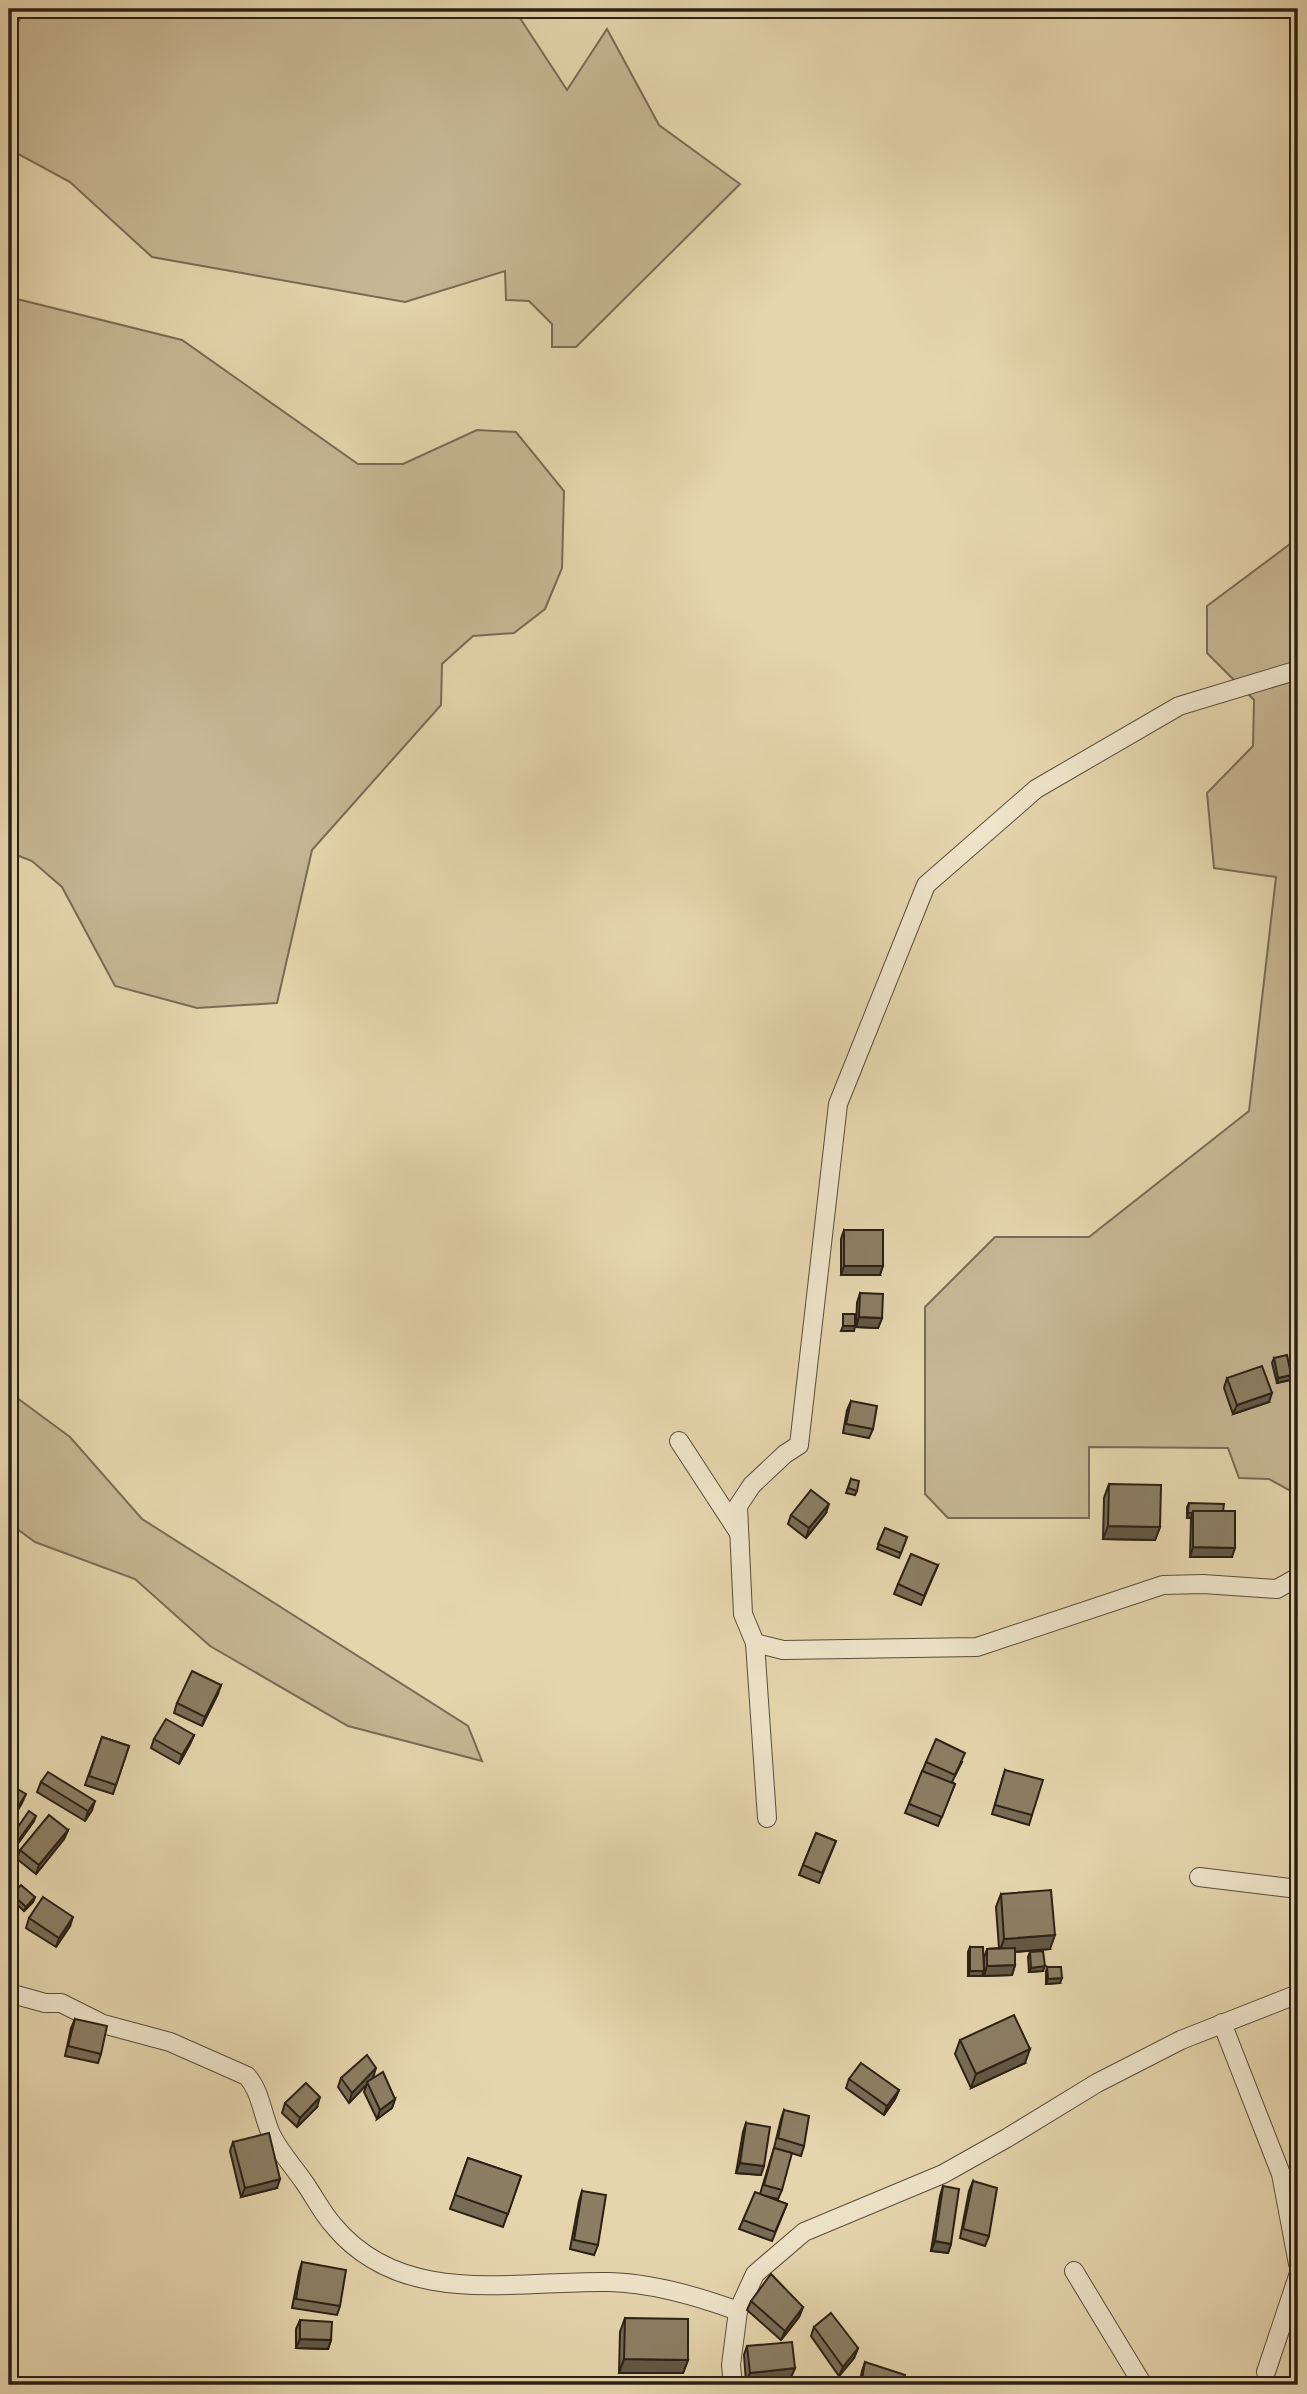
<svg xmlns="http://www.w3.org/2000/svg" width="1307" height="2394" font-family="'IM FELL English',serif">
	<rect width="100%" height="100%" fill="#e5d5ad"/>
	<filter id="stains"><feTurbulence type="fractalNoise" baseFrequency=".00286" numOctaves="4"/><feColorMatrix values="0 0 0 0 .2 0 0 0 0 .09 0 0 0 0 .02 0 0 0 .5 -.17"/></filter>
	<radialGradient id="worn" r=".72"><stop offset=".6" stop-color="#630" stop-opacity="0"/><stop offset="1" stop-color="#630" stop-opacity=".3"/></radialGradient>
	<g fill="#c6b693" stroke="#796b54" stroke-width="2">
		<polygon points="27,9 510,9 516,12 567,90 607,29 659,125 740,184 576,347 552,347 552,324 529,301 506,300 505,271 405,302 152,257 70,182 9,149 9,35"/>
		<polygon points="17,299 182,340 358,464 403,464 477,430 516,432 564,491 562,568 545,609 514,633 473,636 442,664 441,705 312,850 277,1003 197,1008 115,986 62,887 32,861 9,852 9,306"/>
		<polygon points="1298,538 1298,1495 1269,1479 1239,1478 1228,1448 1089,1447 1089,1518 948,1518 925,1494 925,1307 995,1237 1089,1237 1249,1111 1276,877 1214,868 1207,793 1253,746 1254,700 1207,653 1207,606"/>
		<polygon points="9,1392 70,1437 142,1519 468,1726 482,1761 348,1726 210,1646 135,1579 35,1542 9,1523"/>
	</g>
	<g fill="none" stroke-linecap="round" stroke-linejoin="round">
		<g stroke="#5a4d3b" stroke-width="20">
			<g id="street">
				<polyline points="1298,670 1179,706 1036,789 926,885 838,1104 799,1445 785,1454 752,1485 738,1506 743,1614 755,1643 783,1650 977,1647 1163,1585 1203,1584 1277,1589 1298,1577"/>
				<polyline points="679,1441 739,1533"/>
				<polyline points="755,1643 767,1818"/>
				<polyline points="1199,1877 1298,1889"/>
				<path d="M9 1993 45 2003H61L103 2024 170 2042 247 2076C261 2092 262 2114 271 2134 279 2151 293 2166 304 2182 314 2196 322 2213 334 2226 403 2309 516 2280 609 2282 653 2283 697 2296 738 2311"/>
				<polyline points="1222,2023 1281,2174 1298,2264"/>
				<polyline points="1074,2271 1143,2385"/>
				<polyline points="1266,2372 1298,2276"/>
				<polyline points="733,2385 731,2365 738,2311 755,2274 804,2232 943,2174 1007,2138 1097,2083 1181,2040 1298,1994"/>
			</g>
		</g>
		<use href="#street" stroke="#eee4ca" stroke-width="18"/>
	</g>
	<g fill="#786c56" stroke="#2c2015" stroke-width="2">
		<polygon points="844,1230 880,1275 841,1275 841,1239"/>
		<polygon points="860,1293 882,1318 878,1328 856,1327 857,1303"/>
		<polygon points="1274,1358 1290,1380 1277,1383 1272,1363"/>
		<polygon points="1227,1378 1269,1402 1233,1414 1224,1388"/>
		<polygon points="851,1401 873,1429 869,1438 843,1433 847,1410"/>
		<polygon points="851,1479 857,1491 855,1495 846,1493"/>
		<polygon points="1109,1484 1160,1527 1155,1540 1103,1539 1104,1498"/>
		<polygon points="1189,1503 1223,1511 1232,1557 1190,1557 1191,1518 1187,1518 1187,1507"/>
		<polygon points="826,1513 806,1538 788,1524 791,1515"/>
		<polygon points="885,1528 907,1537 899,1558 877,1549"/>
		<polygon points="938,1565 921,1605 894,1594 898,1584"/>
		<polygon points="221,1685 202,1726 174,1713 177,1703"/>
		<polygon points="194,1735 190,1744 179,1764 151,1748 154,1739"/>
		<polygon points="102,1737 129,1746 113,1794 85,1785"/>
		<polygon points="926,1762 962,1762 952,1782 955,1784 938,1826 905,1813"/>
		<polygon points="1005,1770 1032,1815 1029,1825 992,1814"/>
		<polygon points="41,1782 92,1810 85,1821 37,1792"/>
		<polygon points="34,1821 14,1849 9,1846 9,1840"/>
		<polygon points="68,1830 64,1839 36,1874 17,1859 20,1850"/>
		<polygon points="816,1833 836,1841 819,1883 799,1875"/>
		<polygon points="12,1894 35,1897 33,1902 24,1911 11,1899"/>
		<polygon points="1001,1894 1050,1949 1015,1952 1015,1965 1012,1975 984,1976 984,1958 987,1949 999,1948 996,1907"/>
		<polygon points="29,1918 70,1926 56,1947 26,1928"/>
		<polygon points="970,1947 984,1971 982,1976 968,1976 968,1952"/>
		<polygon points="1030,1952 1043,1971 1029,1972 1028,1957"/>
		<polygon points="1047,1967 1060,1983 1046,1984 1046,1972"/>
		<polygon points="75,2019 101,2054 98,2063 65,2056 71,2028"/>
		<polygon points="960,2040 1025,2063 971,2088 955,2054"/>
		<polygon points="341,2078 373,2078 371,2080 395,2099 392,2108 377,2119 364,2092 367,2084 349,2103 338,2087"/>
		<polygon points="849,2079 899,2090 895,2099 884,2115 846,2088"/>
		<polygon points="285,2103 317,2107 297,2127 282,2113"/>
		<polygon points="784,2110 804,2146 801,2156 774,2148 781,2119"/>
		<polygon points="746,2123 761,2175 736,2173 743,2132"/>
		<polygon points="233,2142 277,2188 241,2197 230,2151"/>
		<polygon points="774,2148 782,2190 778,2199 765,2196 787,2204 772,2241 739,2229 743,2220 760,2194"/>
		<polygon points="468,2158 521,2176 503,2227 450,2209"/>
		<polygon points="973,2181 989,2236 985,2246 960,2238 969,2191"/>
		<polygon points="943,2186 951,2244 948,2253 931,2251 940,2196"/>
		<polygon points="582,2191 598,2245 594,2255 570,2249 579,2201"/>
		<polygon points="302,2262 340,2306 337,2315 292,2308 299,2272"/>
		<polygon points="751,2301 803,2307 799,2317 781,2340 747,2310"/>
		<polygon points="625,2318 688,2360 683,2373 619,2373 620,2332"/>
		<polygon points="300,2320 331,2340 328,2349 296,2348 296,2329"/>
		<polygon points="814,2327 858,2348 854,2358 839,2376 811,2336"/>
		<polygon points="747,2346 795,2368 791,2377 746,2382 744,2355"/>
		<polygon points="865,2362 903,2385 859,2385 862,2371"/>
	</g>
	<g fill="#625846" stroke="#2c2015" stroke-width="2">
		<polygon points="844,1266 883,1266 880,1275 841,1275"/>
		<polygon points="859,1317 882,1318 878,1328 856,1327"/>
		<polygon points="843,1326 855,1326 854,1331 841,1331"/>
		<polygon points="1291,1375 1290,1380 1277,1383 1278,1378"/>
		<polygon points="1272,1393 1269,1402 1233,1414 1237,1405"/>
		<polygon points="829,1504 826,1513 806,1538 809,1528"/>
		<polygon points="1188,1513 1192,1513 1191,1518 1187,1518"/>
		<polygon points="1108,1526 1160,1527 1155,1540 1103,1539"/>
		<polygon points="1193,1547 1235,1548 1232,1557 1190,1557"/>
		<polygon points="221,1685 218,1694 202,1726 205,1717"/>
		<polygon points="194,1735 190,1744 179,1764 182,1755"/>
		<polygon points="26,1794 22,1803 9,1826 9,1822"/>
		<polygon points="95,1801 92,1810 85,1821 88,1811"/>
		<polygon points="36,1816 34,1821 14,1849 15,1845"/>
		<polygon points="68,1830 64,1839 36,1874 39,1865"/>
		<polygon points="35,1897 33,1902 24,1911 26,1907"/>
		<polygon points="73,1917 70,1926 56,1947 59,1938"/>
		<polygon points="1055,1935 1050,1949 999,1953 1004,1939"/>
		<polygon points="1015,1965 1012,1975 984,1976 987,1966"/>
		<polygon points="1045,1966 1043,1971 1029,1972 1031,1968"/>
		<polygon points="970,1971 984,1971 982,1976 968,1976"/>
		<polygon points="1062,1978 1060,1983 1046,1984 1048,1979"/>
		<polygon points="1030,2049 1025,2063 971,2088 976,2074"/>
		<polygon points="376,2068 373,2078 349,2103 352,2093"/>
		<polygon points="899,2090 895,2099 884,2115 887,2106"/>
		<polygon points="320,2097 317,2107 297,2127 300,2118"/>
		<polygon points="395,2099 392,2108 377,2119 380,2110"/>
		<polygon points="740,2163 764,2166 761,2175 736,2173"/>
		<polygon points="280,2179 277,2188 241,2197 245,2188"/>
		<polygon points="935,2241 951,2244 948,2253 931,2251"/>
		<polygon points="803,2307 799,2317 781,2340 785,2331"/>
		<polygon points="300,2339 331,2340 328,2349 296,2348"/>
		<polygon points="858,2348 854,2358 839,2376 843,2367"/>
		<polygon points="624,2359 688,2360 683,2373 619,2373"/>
		<polygon points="795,2368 791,2377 746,2382 750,2373"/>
	</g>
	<g fill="#8c7e64" stroke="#2c2015" stroke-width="2">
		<rect x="844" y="1230" width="39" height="36"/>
		<polygon points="860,1293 883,1294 882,1318 859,1317"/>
		<rect x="843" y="1314" width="12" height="12"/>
		<polygon points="1287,1355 1291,1375 1278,1378 1274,1358"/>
		<polygon points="1262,1366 1272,1393 1237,1405 1227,1378"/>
		<polygon points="851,1401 877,1406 873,1429 846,1424"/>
		<polygon points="851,1479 859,1481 857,1491 848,1488"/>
		<polygon points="1109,1484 1161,1485 1160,1527 1108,1526"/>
		<polygon points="811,1490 829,1504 809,1528 791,1515"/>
		<polygon points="1189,1503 1224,1504 1223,1511 1193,1511 1192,1513 1188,1513"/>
		<polygon points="1193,1511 1235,1511 1235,1548 1193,1547"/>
		<polygon points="885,1528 907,1537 901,1553 878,1544"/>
		<polygon points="911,1554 938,1565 924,1596 898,1584"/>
		<polygon points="192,1671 221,1685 205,1717 177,1703"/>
		<polygon points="166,1719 194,1735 182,1755 154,1739"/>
		<polygon points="102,1737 129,1746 116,1785 89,1776"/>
		<polygon points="936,1739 965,1753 955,1775 926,1762"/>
		<polygon points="9,1758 17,1762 9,1777"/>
		<polygon points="1005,1770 1043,1780 1032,1815 995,1805"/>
		<polygon points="922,1771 955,1784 942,1817 909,1804"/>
		<polygon points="48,1772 95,1801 88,1811 41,1782"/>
		<polygon points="9,1784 26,1794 9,1822"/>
		<polygon points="29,1811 36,1816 15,1845 9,1840"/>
		<polygon points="49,1815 68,1830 39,1865 20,1850"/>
		<polygon points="816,1833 836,1841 822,1873 803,1865"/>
		<polygon points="21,1885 35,1897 26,1907 12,1894"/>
		<polygon points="1051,1890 1055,1935 1004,1939 1001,1894"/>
		<polygon points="43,1897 73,1917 59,1938 29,1918"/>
		<polygon points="970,1947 983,1947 984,1971 970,1971"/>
		<polygon points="1015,1948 1015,1965 987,1966 987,1949"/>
		<polygon points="1043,1951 1045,1966 1031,1968 1030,1952"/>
		<polygon points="1047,1967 1061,1967 1062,1978 1048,1979"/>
		<polygon points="1014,2015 1030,2049 976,2074 960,2040"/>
		<polygon points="75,2019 107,2026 101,2054 68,2046"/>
		<polygon points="367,2055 376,2068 352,2093 341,2078"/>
		<polygon points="861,2063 899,2090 887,2106 849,2079"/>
		<polygon points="383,2072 395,2099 380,2110 367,2082"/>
		<polygon points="306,2083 320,2097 300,2118 285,2103"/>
		<polygon points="784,2110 809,2116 804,2146 778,2138"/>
		<polygon points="746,2123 770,2127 764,2166 740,2163"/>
		<polygon points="269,2133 280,2179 245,2188 233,2142"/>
		<polygon points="774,2148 792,2153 782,2190 764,2185"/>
		<polygon points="468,2158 521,2176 508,2214 455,2195"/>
		<polygon points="973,2181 997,2188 989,2236 963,2229"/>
		<polygon points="943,2186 959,2189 951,2244 935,2241"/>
		<polygon points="582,2191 606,2195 598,2245 574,2240"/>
		<polygon points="755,2192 787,2204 775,2232 743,2220"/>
		<polygon points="302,2262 346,2270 340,2306 296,2299"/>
		<polygon points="771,2274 803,2307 785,2331 751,2301"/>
		<polygon points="831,2313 858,2348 843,2367 814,2327"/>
		<polygon points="625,2318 688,2319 688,2360 624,2359"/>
		<polygon points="300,2320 332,2322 331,2340 300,2339"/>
		<polygon points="792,2342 795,2368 750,2373 747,2346"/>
		<polygon points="865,2362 905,2375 903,2385 861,2385"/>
	</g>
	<rect width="1307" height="2394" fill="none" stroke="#e5d5ad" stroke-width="35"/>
	<rect x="10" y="10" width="1286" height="2373" fill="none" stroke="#2c2015" stroke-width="3.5"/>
	<rect x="18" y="18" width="1272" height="2359" fill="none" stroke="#2c2015" stroke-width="2"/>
	<rect width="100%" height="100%" filter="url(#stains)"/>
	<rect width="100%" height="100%" fill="url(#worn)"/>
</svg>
